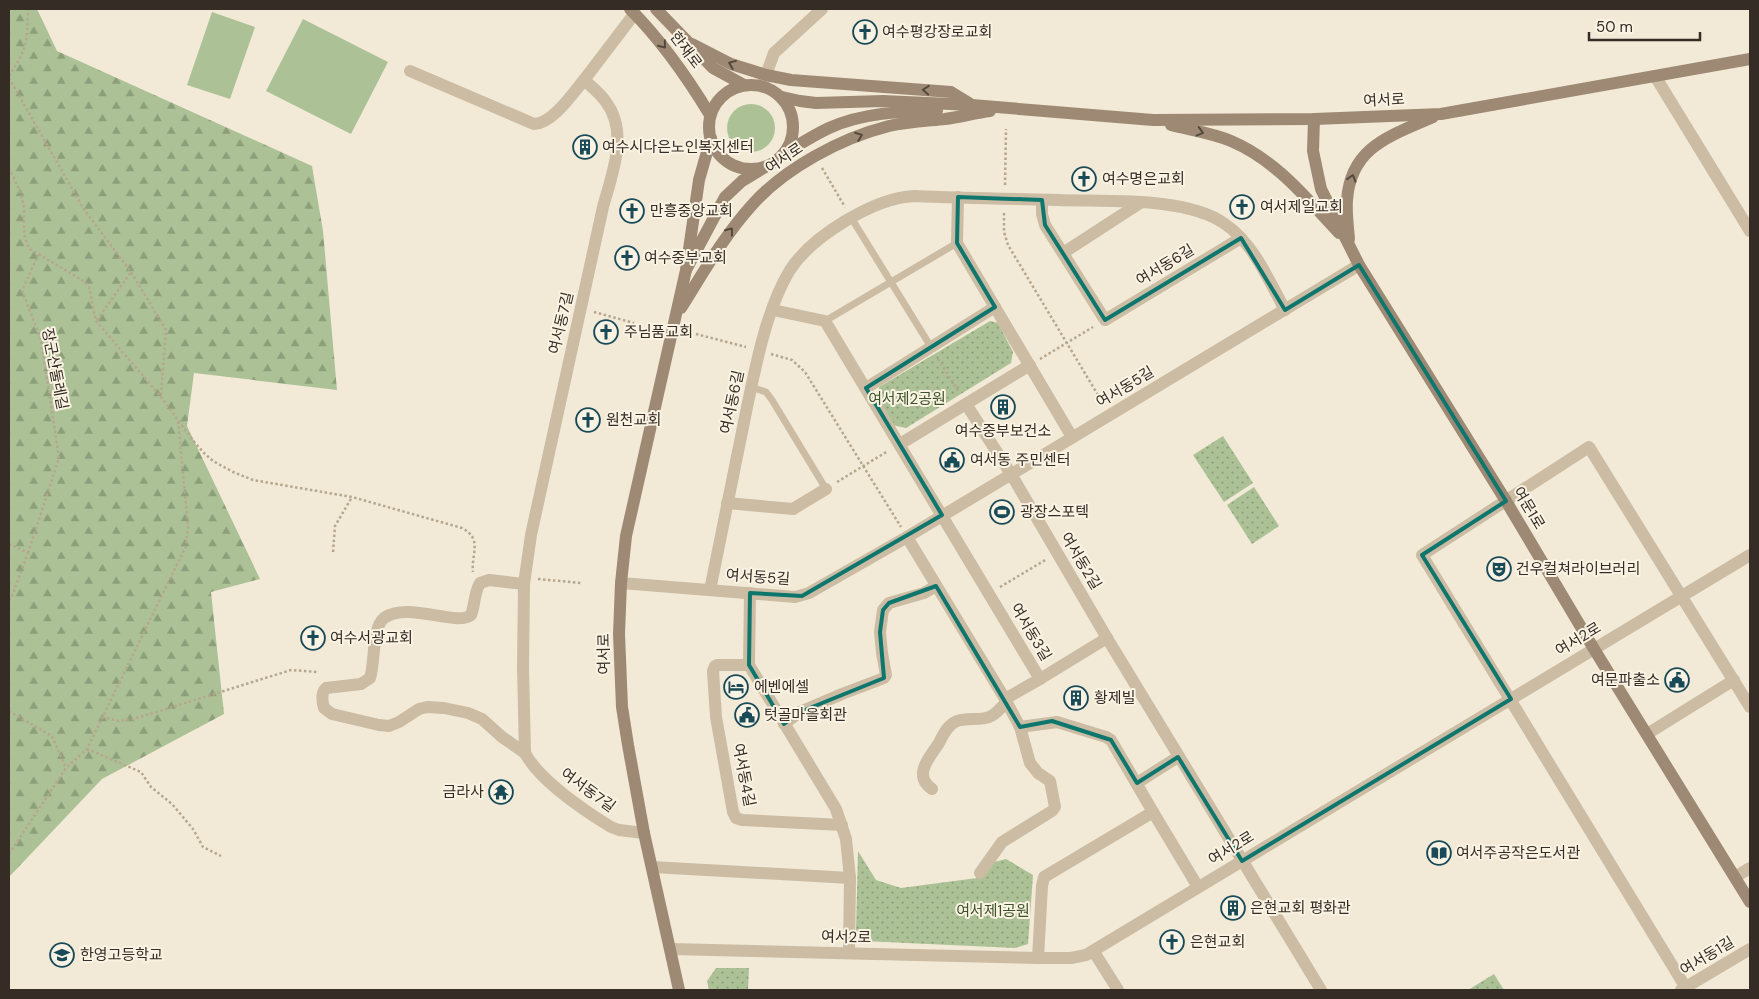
<svg xmlns="http://www.w3.org/2000/svg" width="1759" height="999" font-family="'DM Sans','Noto Sans KR',sans-serif">
	<defs>
		<pattern id="forest-firs" width="22" height="20" patternUnits="userSpaceOnUse" patternTransform="scale(1.25)"><rect width="22" height="20" fill="#acc296"/><path d="M5 1l3.5 6h-7zM16 11l3.5 6h-7z" fill="#8d9e7a"/></pattern>
		<pattern id="park-dots" width="8" height="8" patternUnits="userSpaceOnUse" patternTransform="scale(1.25)"><rect width="8" height="8" fill="#acc296"/><path d="M2 2h.1M6 6h.1" fill="none" stroke="#8d9e7a" stroke-width="1.8" stroke-linecap="round"/></pattern>
	</defs>
	<rect width="100%" height="100%" fill="#f2ead7"/>
	<polygon fill="url(#forest-firs)" points="9,9 37,9 57,51 312,166 323,231 337,390 194,373 187,426 260,579 211,592 224,714 102,779 9,877"/>
	<g fill="url(#park-dots)">
		<polygon points="990,321 998,323 1013,352 1011,363 906,428 892,425 878,399 879,387"/>
		<polygon points="1223,436 1253,483 1224,502 1193,455"/>
		<polygon points="1254,487 1279,526 1252,544 1227,505"/>
		<polygon points="858,851 876,880 901,888 977,878 994,862 1006,859 1033,875 1028,944 1015,948 863,941 856,932"/>
		<polygon points="716,968 749,968 748,990 709,990 707,981"/>
		<polygon points="1494,974 1504,990 1468,990"/>
	</g>
	<g fill="#acc296">
		<polygon points="212,12 255,27 230,99 187,85"/>
		<polygon points="303,19 388,62 351,134 266,91"/>
		<circle cx="751" cy="128" r="24"/>
	</g>
	<g fill="none" stroke-linecap="round" stroke-linejoin="round">
		<g stroke="#b6a68d" stroke-width="2.5" stroke-dasharray="2.5 2.5" stroke-linecap="butt">
			<path d="M9 76C28 47 27 43 28 9"/>
			<polyline points="9,78 83,208 131,272 166,330 161,395"/>
			<path d="M9 168C15 181 23 195 24 210 25 225 21 235 30 249L85 282 89 287 96 321 161 397 195 443 204 453 213 461 233 472 253 480 352 497 462 528C483 539 471 554 473 572"/>
			<polyline points="822,168 845,207"/>
			<polyline points="1005,185 1006,129"/>
			<polyline points="1004,213 1004,232 1008,245 1104,405"/>
			<polyline points="594,312 634,323"/>
			<polyline points="97,320 131,272"/>
			<polyline points="696,334 746,347"/>
			<polyline points="771,354 792,360 805,372 901,527"/>
			<polyline points="938,359 959,392"/>
			<polyline points="1040,359 1093,327"/>
			<polyline points="837,482 888,451"/>
			<polyline points="9,544 28,553 12,596 9,600"/>
			<polyline points="333,552 335,526 352,497"/>
			<polyline points="28,553 59,458 41,339 22,291 38,255"/>
			<polyline points="538,579 581,583"/>
			<polyline points="1000,587 1047,559"/>
			<polyline points="9,711 52,736 66,768"/>
			<polyline points="102,717 119,721 134,719 291,670 317,672"/>
			<polyline points="87,749 141,772 151,787 172,804 193,829 203,847 221,856"/>
			<polyline points="9,854 66,768 87,749 186,546 188,527 178,421"/>
		</g>
		<g stroke="#cbbca3" stroke-width="7">
			<polyline points="852,219 931,347"/>
			<polyline points="825,321 957,243"/>
			<polyline points="751,387 766,392 772,400 826,489"/>
		</g>
		<g stroke="#cbbca3" stroke-width="12">
			<path d="M635 13 584 80C592 87 600 93 606 102 629 133 612 174 603 207L531 535 524 584 523 667 525 753C539 780 585 811 611 827L619 830 644 833"/>
			<path d="M410 71 534 124C552 124 573 93 584 80"/>
			<polyline points="1655,76 1750,231"/>
			<polyline points="762,86 774,53 822,9"/>
			<polyline points="958,197 957,243 1072,437"/>
			<polyline points="1042,200 1042,214 1045,225 1105,320 1241,238"/>
			<polyline points="1063,253 1140,203"/>
			<polyline points="773,310 825,321 1040,679 1005,699 1020,727 1057,722 1106,737 1111,740 1153,812 1044,877 1042,886 1038,958"/>
			<polyline points="866,388 995,307"/>
			<polyline points="966,404 1011,474 1107,638 1321,990"/>
			<polyline points="900,444 1030,365"/>
			<polyline points="727,503 793,509 826,489"/>
			<polyline points="907,537 1005,699"/>
			<polyline points="621,583 795,597 809,593 907,537 1359,265"/>
			<path d="M524 584 489 580 480 583C474 593 475 605 471 615 457 627 408 601 384 618 372 627 375 664 370 678L361 684 326 688C321 693 322 701 324 708L332 714 379 725 389 726 399 722 419 709 427 707 444 708 468 713 482 719 502 737 525 753"/>
			<path d="M710 590C721 534 733 478 744 422 754 374 765 311 790 270 812 236 874 198 914 196 962 198 1010 199 1058 200 1105 202 1186 196 1225 224 1254 244 1268 279 1285 310"/>
			<polyline points="750,593 749,665 836,809 846,839 850,878 849,953"/>
			<polyline points="749,665 717,665 715,666 713,671 716,717 733,812 736,818 742,820 842,825"/>
			<polyline points="1040,679 1107,638"/>
			<polyline points="784,724 800,712 842,694 884,678 886,675 882,653 880,632 883,610 889,603 924,593 936,586"/>
			<polyline points="1647,734 1734,680"/>
			<polyline points="1137,783 1178,757"/>
			<path d="M932 789C912 775 930 757 939 743 943 735 947 726 955 722 965 717 979 721 989 717 996 715 1001 707 1007 702"/>
			<polyline points="1153,812 1198,887"/>
			<polyline points="652,867 850,878"/>
			<polyline points="980,873 1002,842 1052,811 1055,807 1050,781 1038,773 1030,763 1020,727"/>
			<polyline points="1735,877 1750,868"/>
			<polyline points="670,949 1038,958 1071,958 1086,955 1750,555"/>
			<polyline points="1094,952 1118,990"/>
			<polyline points="1686,988 1422,555 1589,447 1750,707"/>
			<polyline points="1681,990 1750,949"/>
		</g>
		<g stroke="#9e8a74" stroke-width="12">
			<path d="M630 9C662 41 687 77 710 115"/>
			<polyline points="656,9 713,68 744,85"/>
			<polyline points="692,44 731,64 766,75 791,80 951,92 969,103"/>
			<circle cx="751" cy="127" r="42"/>
			<polyline points="782,97 800,101 816,103 883,101 972,105 1153,120 1314,119 1441,114 1750,59"/>
			<polyline points="1314,119 1313,151 1321,189 1359,265 1506,501 1594,649 1750,902"/>
			<path d="M1171 125C1190 130 1212 133 1231 141 1276 160 1306 198 1339 233"/>
			<polyline points="711,138 699,180 686,270 725,197 742,181 765,167"/>
			<path d="M785 153C800 144 814 135 829 128 862 113 901 111 937 111"/>
			<path d="M1349 239C1348 226 1346 213 1347 200 1351 146 1391 136 1433 117"/>
			<path d="M681 308C703 273 724 236 752 205 785 168 841 138 889 126 907 122 926 121 945 119 960 117 975 113 990 111"/>
			<polyline points="679,990 644,833 628,745 622,707 619,634 621,583 626,536 686,270"/>
		</g>
	</g>
	<defs><path id="oneway-chevron" d="M-2-3.5L2.5 0L-2 3.5" fill="none" stroke-width="1.6" stroke-linecap="round" stroke-linejoin="round" transform="scale(1.25)"/></defs>
	<g stroke="#54493d">
		<use href="#oneway-chevron" transform="translate(663 45) rotate(51)"/>
		<use href="#oneway-chevron" transform="translate(732 64) rotate(-158)"/>
		<use href="#oneway-chevron" transform="translate(926 90) rotate(-175)"/>
		<use href="#oneway-chevron" transform="translate(1200 132) rotate(15)"/>
		<use href="#oneway-chevron" transform="translate(859 136) rotate(-21)"/>
		<use href="#oneway-chevron" transform="translate(1352 178) rotate(-73)"/>
		<use href="#oneway-chevron" transform="translate(730 231) rotate(-52)"/>
	</g>
	<path fill="none" stroke="#0f766e" stroke-width="4" stroke-linejoin="round" d="M958 197 1042 200 1045 225 1105 320 1241 238 1285 310 1359 265 1506 501 1422 555 1511 699 1242 861 1178 757 1137 783 1111 740 1052 721 1020 727 936 586 889 603 883 610 880 632 884 678 800 712 784 724 749 665 750 593 802 596 942 515 866 388 995 307 957 243Z"/>
	<defs>
		<g id="church-ring" transform="scale(1.25)"><circle r="9.5" fill="#faf3e3" stroke="#194a58" stroke-width="1.5"/><path d="M-1.2-6h2.4v3.5h3.3v2.4h-3.3V6h-2.4V-.1h-3.3v-2.4h3.3Z" fill="#194a58"/></g>
		<g id="building-ring" transform="scale(1.25)"><circle r="9.5" fill="#faf3e3" stroke="#194a58" stroke-width="1.5"/><path d="M-4-6H4V6H1V3H-1V6H-4ZM-2.5-4.3h1.7v1.8h-1.7ZM.8-4.3h1.7v1.8H.8ZM-2.5-1h1.7V.8h-1.7ZM.8-1h1.7V.8H.8Z" fill="#194a58"/></g>
		<g id="civic-ring" transform="scale(1.25)"><circle r="9.5" fill="#faf3e3" stroke="#194a58" stroke-width="1.5"/><path d="M-.6-6.5H3V-4.5H.6V-3L4-1V1h2V6H-6V1h2V-1L-.6-3ZM-1.2 2.5V6h2.4V2.5Z" fill="#194a58"/></g>
		<g id="stadium-ring" transform="scale(1.25)"><circle r="9.5" fill="#faf3e3" stroke="#194a58" stroke-width="1.5"/><path d="M0-5a6.5 5 0 1 0 0 10a6.5 5 0 1 0 0-10ZM-3.5-1.8h7v3.6h-7Z" fill="#194a58"/></g>
		<g id="theatre-ring" transform="scale(1.25)"><circle r="9.5" fill="#faf3e3" stroke="#194a58" stroke-width="1.5"/><path d="M-5-5.5Q0-4 5-5.5V0Q5 5 0 6Q-5 5-5 0ZM-3.3-2.5H-1v1.5H-3.3ZM1-2.5H3.3v1.5H1ZM-2.8 1Q0 5.5 2.8 1Z" fill="#194a58"/></g>
		<g id="hotel-ring" transform="scale(1.25)"><circle r="9.5" fill="#faf3e3" stroke="#194a58" stroke-width="1.5"/><path d="M-6-4.5h1.5V1H6V5H4.5V3h-9V5H-6ZM-4 0a1.8 1.8 0 1 1 3.6 0ZM.5 0V-2.5h3Q6-2.5 6 0Z" fill="#194a58"/></g>
		<g id="temple-ring" transform="scale(1.25)"><circle r="9.5" fill="#faf3e3" stroke="#194a58" stroke-width="1.5"/><path d="M0-6L5-2H3V0L6.5 2.5H4V6H1.5V3h-3V6H-4V2.5H-6.5L-3 0V-2H-5Z" fill="#194a58"/></g>
		<g id="library-ring" transform="scale(1.25)"><circle r="9.5" fill="#faf3e3" stroke="#194a58" stroke-width="1.5"/><path d="M-6-4Q-3-5.5-.7-3.5V5Q-3 3-6 4ZM6-4Q3-5.5 .7-3.5V5Q3 3 6 4Z" fill="#194a58"/></g>
		<g id="school-ring" transform="scale(1.25)"><circle r="9.5" fill="#faf3e3" stroke="#194a58" stroke-width="1.5"/><path d="M0-5L7-2L0 1L-7-2ZM-4 1L0 2.5L4 1V4Q0 6-4 4Z" fill="#194a58"/></g>
	</defs>
	<g fill-rule="evenodd">
		<use href="#church-ring" x="865" y="32"/>
		<use href="#building-ring" x="585" y="147"/>
		<use href="#church-ring" x="1084" y="179"/>
		<use href="#church-ring" x="1242" y="207"/>
		<use href="#church-ring" x="632" y="211"/>
		<use href="#church-ring" x="627" y="258"/>
		<use href="#church-ring" x="606" y="332"/>
		<use href="#building-ring" x="1003" y="407"/>
		<use href="#church-ring" x="588" y="420"/>
		<use href="#civic-ring" x="952" y="460"/>
		<use href="#stadium-ring" x="1002" y="512"/>
		<use href="#theatre-ring" x="1499" y="569"/>
		<use href="#church-ring" x="313" y="638"/>
		<use href="#civic-ring" x="1677" y="680"/>
		<use href="#hotel-ring" x="736" y="687"/>
		<use href="#building-ring" x="1076" y="698"/>
		<use href="#civic-ring" x="747" y="715"/>
		<use href="#temple-ring" x="501" y="792"/>
		<use href="#library-ring" x="1439" y="853"/>
		<use href="#building-ring" x="1233" y="908"/>
		<use href="#church-ring" x="1172" y="942"/>
		<use href="#school-ring" x="62" y="955"/>
	</g>
	<g text-anchor="middle" stroke-width="4" stroke-linejoin="round" paint-order="stroke">
		<g font-size="15" fill="#352d25" stroke="#faf3e3" text-anchor="start">
			<text x="882" y="37">여수평강장로교회</text>
			<text x="602" y="152">여수시다은노인복지센터</text>
			<text x="1102" y="184">여수명은교회</text>
			<text x="1260" y="212">여서제일교회</text>
			<text x="650" y="216">만흥중앙교회</text>
			<text x="644" y="263">여수중부교회</text>
			<text x="624" y="337">주님품교회</text>
			<text x="606" y="425">원천교회</text>
			<text x="1003" y="436" text-anchor="middle">여수중부보건소</text>
			<text x="970" y="465">여서동 주민센터</text>
			<text x="1020" y="517">광장스포텍</text>
			<text x="1516" y="574">건우컬쳐라이브러리</text>
			<text x="330" y="643">여수서광교회</text>
			<text x="1660" y="685" text-anchor="end">여문파출소</text>
			<text x="754" y="692">에벤에셀</text>
			<text x="1094" y="703">황제빌</text>
			<text x="764" y="720">텃골마을회관</text>
			<text x="484" y="797" text-anchor="end">금라사</text>
			<text x="1456" y="858">여서주공작은도서관</text>
			<text x="1250" y="913">은현교회 평화관</text>
			<text x="1190" y="947">은현교회</text>
			<text x="80" y="960">한영고등학교</text>
		</g>
		<g font-size="15" fill="#352d25" stroke="#faf3e3">
			<text transform="translate(686 50) rotate(53)" y="5">한재로</text>
			<text transform="translate(1384 100) rotate(-3)" y="5">여서로</text>
			<text transform="translate(784 158) rotate(-34)" y="5">여서로</text>
			<text transform="translate(1165 265) rotate(-31)" y="5">여서동6길</text>
			<text transform="translate(561 323) rotate(-77)" y="5">여서동7길</text>
			<text transform="translate(55 369) rotate(79)" y="5">장군산둘레길</text>
			<text transform="translate(1125 387) rotate(-31)" y="5">여서동5길</text>
			<text transform="translate(732 402) rotate(-78)" y="5">여서동6길</text>
			<text transform="translate(1529 508) rotate(59)" y="5">여문1로</text>
			<text transform="translate(1081 561) rotate(59)" y="5">여서동2길</text>
			<text transform="translate(758 577) rotate(4)" y="5">여서동5길</text>
			<text transform="translate(1031 632) rotate(59)" y="5">여서동3길</text>
			<text transform="translate(1578 639) rotate(-31)" y="5">여서2로</text>
			<text transform="translate(604 654) rotate(-91)" y="5">여서로</text>
			<text transform="translate(744 775) rotate(79)" y="5">여서동4길</text>
			<text transform="translate(588 790) rotate(36)" y="5">여서동7길</text>
			<text transform="translate(1231 848) rotate(-31)" y="5">여서2로</text>
			<text transform="translate(846 937) rotate(1)" y="5">여서2로</text>
			<text transform="translate(1707 956) rotate(-31)" y="5">여서동1길</text>
		</g>
		<g font-size="15" fill="#3d5428" stroke="#faf3e3">
			<text x="907" y="404">여서제2공원</text>
			<text x="993" y="916">여서제1공원</text>
		</g>
	</g>
	<rect width="1759" height="999" fill="none" stroke="#352d25" stroke-width="20"/>
	<path d="M1589 32v8h111v-8" fill="none" stroke="#352d25" stroke-width="2.5"/>
	<text x="1596" y="32" font-size="15" fill="#352d25" stroke="#faf3e3" stroke-width="4" paint-order="stroke">50 m</text>
</svg>
